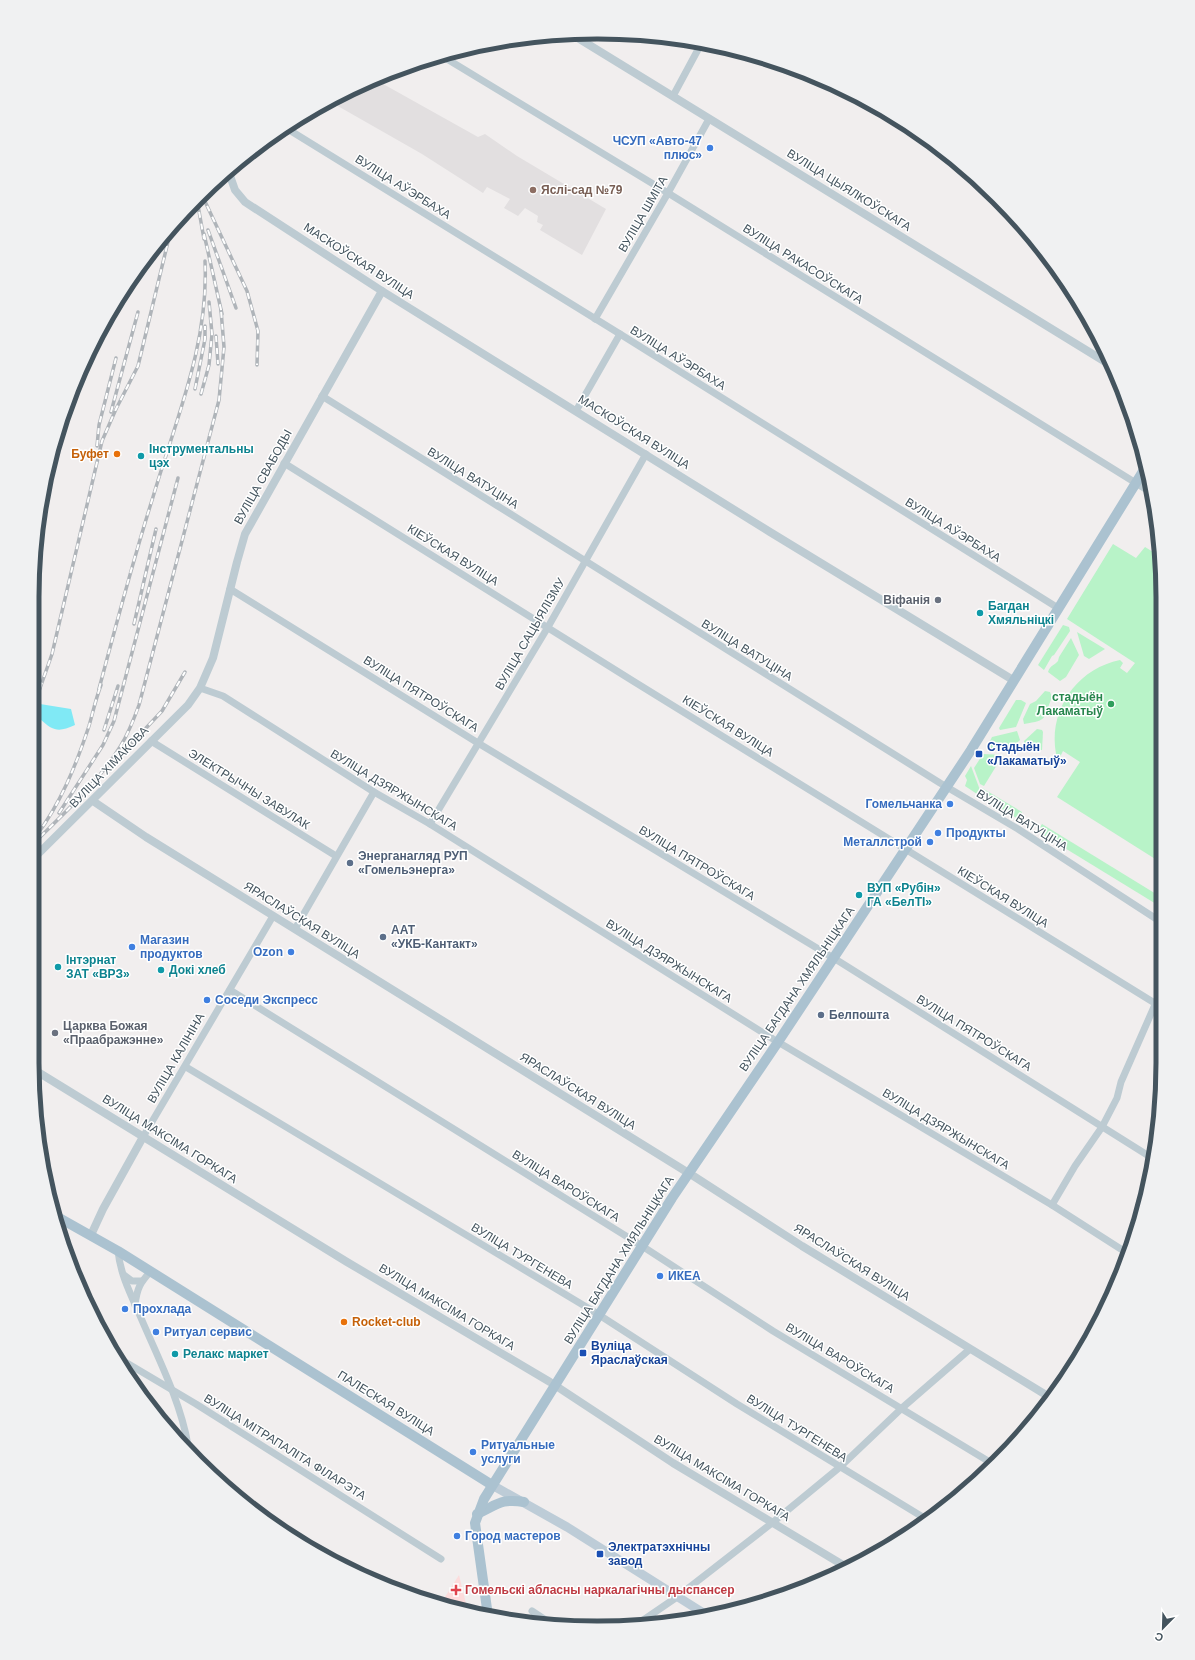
<svg xmlns="http://www.w3.org/2000/svg" width="1195" height="1660" font-family="Helvetica,sans-serif">
	<rect width="100%" height="100%" fill="#f1eeee"/>
	<polygon fill="#e2dfe0" points="376,80 478,137 485,134 517,156 606,209 582,255 540,230 543,225 537,222 538,216 525,208 518,216 504,208 510,199 487,187 483,193 422,154 329,101"/>
	<polygon fill="#fddcdc" points="459,1575 468,1612 440,1605"/>
	<g fill="#b8f3c8">
		<path d="M1113 544 1136 558 1145 547 1158 555 1160 862 1057 797 1080 762 1063 751 1060 757 1056 754C1048 711 1076 669 1120 660L1123 663 1120 668 1127 673 1135 663 1067 619Z"/>
		<polygon points="1063,625 1069,627 1070,631 1054,655 1052,656 1044,670 1038,665"/>
		<polygon points="1077,632 1105,649 1089,659 1084,656"/>
		<path d="M1071 638 1079 655 1066 677 1060 681 1048 672C1050 665 1055 665 1058 661L1059 657Z"/>
		<path d="M1045 691 1050 692 1052 697C1043 719 1049 720 1024 724L1023 719 1030 704 1036 701Z"/>
		<polygon points="1016,700 1021,700 1026,703 1016,727 1000,730 999,728"/>
		<polygon points="1037,729 1042,730 1043,732 1042,750 1025,751 1024,741"/>
		<polygon points="1017,731 1020,740 1009,750 991,749 989,743 992,737"/>
		<polygon points="983,754 1003,755 984,786 980,784 974,768"/>
		<polygon points="971,766 983,798 965,786 967,780 965,776"/>
		<polygon points="982,788 1022,812 1022,818 1018,819 987,800"/>
		<polygon points="1042,824 1161,897 1161,907 1037,831"/>
	</g>
	<path fill="#80e9f5" d="M40 704 71 709 75 725C59 732 54 732 40 719Z"/>
	<g fill="none" stroke-linecap="round" stroke-linejoin="round">
		<g stroke="#bdcbd2" stroke-width="7">
			<polyline points="442,56 668,193 1152,493"/>
			<polyline points="673,96 701,44"/>
			<polyline points="286,128 620,334 1058,608"/>
			<polyline points="595,319 668,193 709,119"/>
			<polyline points="322,396 940,783 1018,829 1161,922"/>
			<polyline points="576,411 620,334"/>
			<polyline points="284,463 633,681 1161,1007"/>
			<polyline points="230,589 478,743 840,962 1152,1158"/>
			<polyline points="200,688 223,696 374,792 430,824 773,1039 1052,1205 1127,1253"/>
			<polyline points="151,741 336,856"/>
			<polyline points="430,824 548,627 646,454"/>
			<polyline points="295,929 374,792"/>
			<polyline points="230,990 642,1246 773,1331 993,1464"/>
			<polyline points="186,1067 593,1311 737,1404 926,1519"/>
			<polyline points="143,1137 273,916"/>
			<polyline points="1052,1205 1075,1166 1102,1127 1117,1098 1121,1082 1161,991"/>
			<path d="M118 1251C120 1272 129 1291 138 1311 156 1354 180 1399 188 1445"/>
			<polyline points="124,1275 132,1281 141,1281"/>
			<path d="M135 1305C137 1288 140 1283 151 1271"/>
			<polyline points="115,1356 196,1404 441,1559"/>
			<polyline points="532,1611 550,1623"/>
			<polyline points="639,1623 677,1597 772,1523 840,1467 902,1408 970,1349"/>
		</g>
		<g stroke="#bdcbd2" stroke-width="8">
			<polyline points="573,35 1112,366"/>
			<polyline points="228,170 235,190 245,202 382,291 770,532 1013,680"/>
			<polyline points="93,801 146,837 695,1177 802,1246 1051,1398"/>
			<polyline points="32,860 188,705 200,688 213,658 237,562 245,534 382,291"/>
			<polyline points="33,1069 347,1262 550,1382 673,1463 848,1568"/>
			<polyline points="91,1235 103,1209 143,1137"/>
		</g>
		<polyline stroke="#bdccd7" stroke-width="9" points="492,1485 567,1527 705,1614"/>
		<g stroke="#abc2d0" stroke-width="10">
			<polyline points="54,1215 118,1251 492,1485"/>
			<path d="M477 1514C497 1505 501 1498 524 1502"/>
			<polyline points="488,1616 475,1523 484,1499 672,1198 778,1042 971,750 1147,465"/>
		</g>
		<g stroke="#afb4b9" stroke-width="3.5">
			<g id="rail">
				<polyline points="202,195 247,291 258,331 257,365"/>
				<polyline points="197,200 204,239"/>
				<polyline points="208,230 236,308"/>
				<polyline points="204,234 222,314"/>
				<polyline points="216,336 218,364"/>
				<polyline points="195,389 205,339 205,326"/>
				<polyline points="201,394 209,365 212,334 209,302"/>
				<polyline points="111,412 138,312"/>
				<polyline points="97,446 99,425 116,358"/>
				<polyline points="134,624 156,529"/>
				<path d="M99 689C116 625 133 560 153 497 176 419 209 344 205 261"/>
				<polyline points="32,711 52,654 102,441 116,409 138,366 172,225"/>
				<polyline points="104,730 118,686"/>
				<polyline points="116,760 162,711 185,672"/>
				<polyline points="59,813 103,745 114,721 178,478"/>
				<path d="M36 836C61 803 76 765 89 726 93 712 96 698 101 685"/>
				<path d="M32 845C63 814 97 784 120 747 128 734 134 719 139 705L219 400 224 347 221 310"/>
			</g>
		</g>
		<use href="#rail" stroke="#fff" stroke-width="2" stroke-dasharray="6" stroke-linecap="butt"/>
	</g>
	<g fill="#3f7fe0" stroke="#fff" stroke-width="1.5">
		<circle cx="710" cy="148" r="4"/>
		<circle cx="950" cy="804" r="4"/>
		<circle cx="938" cy="833" r="4"/>
		<circle cx="930" cy="842" r="4"/>
		<circle cx="132" cy="947" r="4"/>
		<circle cx="291" cy="952" r="4"/>
		<circle cx="207" cy="1000" r="4"/>
		<circle cx="660" cy="1276" r="4"/>
		<circle cx="125" cy="1309" r="4"/>
		<circle cx="156" cy="1332" r="4"/>
		<circle cx="473" cy="1452" r="4"/>
		<circle cx="457" cy="1536" r="4"/>
	</g>
	<circle fill="#8d6e63" stroke="#fff" stroke-width="1.5" cx="533" cy="190" r="4"/>
	<g fill="#e8710a" stroke="#fff" stroke-width="1.5">
		<circle cx="117" cy="454" r="4"/>
		<circle cx="344" cy="1322" r="4"/>
	</g>
	<g fill="#0f9aa8" stroke="#fff" stroke-width="1.5">
		<circle cx="141" cy="456" r="4"/>
		<circle cx="980" cy="613" r="4"/>
		<circle cx="859" cy="895" r="4"/>
		<circle cx="58" cy="967" r="4"/>
		<circle cx="161" cy="970" r="4"/>
		<circle cx="175" cy="1354" r="4"/>
	</g>
	<g fill="#6b7280" stroke="#fff" stroke-width="1.5">
		<circle cx="938" cy="600" r="4"/>
		<circle cx="55" cy="1033" r="4"/>
	</g>
	<circle fill="#2e9e5b" stroke="#fff" stroke-width="1.5" cx="1111" cy="704" r="4"/>
	<g fill="#1a4fb4" stroke="#fff" stroke-width="1.5">
		<rect x="975" y="750" width="8" height="8" rx="2"/>
		<rect x="579" y="1349" width="8" height="8" rx="2"/>
		<rect x="596" y="1550" width="8" height="8" rx="2"/>
	</g>
	<g fill="#5c6f8a" stroke="#fff" stroke-width="1.5">
		<circle cx="350" cy="863" r="4"/>
		<circle cx="383" cy="937" r="4"/>
		<circle cx="821" cy="1015" r="4"/>
	</g>
	<path fill="#e0444e" stroke="#fff" stroke-width="1.5" d="M454 1584h4v4h4v4h-4v4h-4v-4h-4v-4h4z"/>
	<g text-anchor="middle" stroke-width="3" stroke-linejoin="round" paint-order="stroke">
		<g font-size="12" font-weight="bold" fill="#366cbe" stroke="#fff" text-anchor="start">
			<text x="702" y="145" text-anchor="end">ЧСУП «Авто-47<tspan x="702" dy="14">плюс»</tspan></text>
			<text x="942" y="808" text-anchor="end">Гомельчанка</text>
			<text x="946" y="837">Продукты</text>
			<text x="922" y="846" text-anchor="end">Металлстрой</text>
			<text x="140" y="944">Магазин<tspan x="140" dy="14">продуктов</tspan></text>
			<text x="283" y="956" text-anchor="end">Ozon</text>
			<text x="215" y="1004">Соседи Экспресс</text>
			<text x="668" y="1280">ИКЕА</text>
			<text x="133" y="1313">Прохлада</text>
			<text x="164" y="1336">Ритуал сервис</text>
			<text x="481" y="1449">Ритуальные<tspan x="481" dy="14">услуги</tspan></text>
			<text x="465" y="1540">Город мастеров</text>
		</g>
		<g font-size="12" fill="#44545e" stroke="#fff">
			<text transform="translate(403 187) rotate(32)" y="4">ВУЛІЦА АЎЭРБАХА</text>
			<text transform="translate(849 190) rotate(32)" y="4">ВУЛІЦА ЦЫЯЛКОЎСКАГА</text>
			<text transform="translate(643 214) rotate(-60)" y="4">ВУЛІЦА ШМІТА</text>
			<text transform="translate(359 261) rotate(33)" y="4">МАСКОЎСКАЯ ВУЛІЦА</text>
			<text transform="translate(803 264) rotate(32)" y="4">ВУЛІЦА РАКАСОЎСКАГА</text>
			<text transform="translate(678 358) rotate(32)" y="4">ВУЛІЦА АЎЭРБАХА</text>
			<text transform="translate(634 432) rotate(32)" y="4">МАСКОЎСКАЯ ВУЛІЦА</text>
			<text transform="translate(263 477) rotate(-61)" y="4">ВУЛІЦА СВАБОДЫ</text>
			<text transform="translate(473 478) rotate(32)" y="4">ВУЛІЦА ВАТУЦІНА</text>
			<text transform="translate(953 530) rotate(32)" y="4">ВУЛІЦА АЎЭРБАХА</text>
			<text transform="translate(453 555) rotate(32)" y="4">КІЕЎСКАЯ ВУЛІЦА</text>
			<text transform="translate(530 634) rotate(-60)" y="4">ВУЛІЦА САЦЫЯЛІЗМУ</text>
			<text transform="translate(747 650) rotate(32)" y="4">ВУЛІЦА ВАТУЦІНА</text>
			<text transform="translate(421 694) rotate(32)" y="4">ВУЛІЦА ПЯТРОЎСКАГА</text>
			<text transform="translate(728 726) rotate(32)" y="4">КІЕЎСКАЯ ВУЛІЦА</text>
			<text transform="translate(109 767) rotate(-46)" y="4">ВУЛІЦА ХІМАКОВА</text>
			<text transform="translate(249 789) rotate(32)" y="4">ЭЛЕКТРЫЧНЫ ЗАВУЛАК</text>
			<text transform="translate(394 790) rotate(31)" y="4">ВУЛІЦА ДЗЯРЖЫНСКАГА</text>
			<text transform="translate(1022 820) rotate(32)" y="4">ВУЛІЦА ВАТУЦІНА</text>
			<text transform="translate(697 863) rotate(31)" y="4">ВУЛІЦА ПЯТРОЎСКАГА</text>
			<text transform="translate(1003 897) rotate(32)" y="4">КІЕЎСКАЯ ВУЛІЦА</text>
			<text transform="translate(302 920) rotate(32)" y="4">ЯРАСЛАЎСКАЯ ВУЛІЦА</text>
			<text transform="translate(669 961) rotate(32)" y="4">ВУЛІЦА ДЗЯРЖЫНСКАГА</text>
			<text transform="translate(797 989) rotate(-56)" y="4">ВУЛІЦА БАГДАНА ХМЯЛЬНІЦКАГА</text>
			<text transform="translate(974 1033) rotate(32)" y="4">ВУЛІЦА ПЯТРОЎСКАГА</text>
			<text transform="translate(176 1058) rotate(-60)" y="4">ВУЛІЦА КАЛІНІНА</text>
			<text transform="translate(578 1091) rotate(32)" y="4">ЯРАСЛАЎСКАЯ ВУЛІЦА</text>
			<text transform="translate(946 1129) rotate(31)" y="4">ВУЛІЦА ДЗЯРЖЫНСКАГА</text>
			<text transform="translate(170 1139) rotate(32)" y="4">ВУЛІЦА МАКСІМА ГОРКАГА</text>
			<text transform="translate(566 1186) rotate(32)" y="4">ВУЛІЦА ВАРОЎСКАГА</text>
			<text transform="translate(522 1256) rotate(31)" y="4">ВУЛІЦА ТУРГЕНЕВА</text>
			<text transform="translate(619 1260) rotate(-58)" y="4">ВУЛІЦА БАГДАНА ХМЯЛЬНІЦКАГА</text>
			<text transform="translate(852 1262) rotate(32)" y="4">ЯРАСЛАЎСКАЯ ВУЛІЦА</text>
			<text transform="translate(447 1307) rotate(31)" y="4">ВУЛІЦА МАКСІМА ГОРКАГА</text>
			<text transform="translate(840 1358) rotate(31)" y="4">ВУЛІЦА ВАРОЎСКАГА</text>
			<text transform="translate(386 1403) rotate(32)" y="4">ПАЛЕСКАЯ ВУЛІЦА</text>
			<text transform="translate(797 1428) rotate(32)" y="4">ВУЛІЦА ТУРГЕНЕВА</text>
			<text transform="translate(285 1447) rotate(32)" y="4">ВУЛІЦА МІТРАПАЛІТА ФІЛАРЭТА</text>
			<text transform="translate(722 1478) rotate(31)" y="4">ВУЛІЦА МАКСІМА ГОРКАГА</text>
		</g>
		<g font-size="12" font-weight="bold" fill="#785e54" stroke="#fff" text-anchor="start">
			<text x="541" y="194">Яслі-сад №79</text>
		</g>
		<g font-size="12" font-weight="bold" fill="#0d838f" stroke="#fff" text-anchor="start">
			<text x="149" y="453">Інструментальны<tspan x="149" dy="14">цэх</tspan></text>
			<text x="988" y="610">Багдан<tspan x="988" dy="14">Хмяльніцкі</tspan></text>
			<text x="867" y="892">ВУП «Рубін»<tspan x="867" dy="14">ГА «БелТІ»</tspan></text>
			<text x="66" y="964">Інтэрнат<tspan x="66" dy="14">ЗАТ «ВРЗ»</tspan></text>
			<text x="169" y="974">Докі хлеб</text>
			<text x="183" y="1358">Релакс маркет</text>
		</g>
		<g font-size="12" font-weight="bold" fill="#c56008" stroke="#fff" text-anchor="end">
			<text x="109" y="458">Буфет</text>
			<text x="352" y="1326" text-anchor="start">Rocket-club</text>
		</g>
		<g font-size="12" font-weight="bold" fill="#5b616d" stroke="#fff" text-anchor="end">
			<text x="930" y="604">Віфанія</text>
			<text x="63" y="1030" text-anchor="start">Царква Божая<tspan x="63" dy="14">«Праабражэнне»</tspan></text>
		</g>
		<g font-size="12" font-weight="bold" fill="#27864d" stroke="#fff" text-anchor="end">
			<text x="1103" y="701">стадыён<tspan x="1103" dy="14">Лакаматыў</tspan></text>
		</g>
		<g font-size="12" font-weight="bold" fill="#164399" stroke="#fff" text-anchor="start">
			<text x="987" y="751">Стадыён<tspan x="987" dy="14">«Лакаматыў»</tspan></text>
			<text x="591" y="1350">Вуліца<tspan x="591" dy="14">Яраслаўская</tspan></text>
			<text x="608" y="1551">Электратэхнічны<tspan x="608" dy="14">завод</tspan></text>
		</g>
		<g font-size="12" font-weight="bold" fill="#4e5e75" stroke="#fff" text-anchor="start">
			<text x="358" y="860">Энерганагляд РУП<tspan x="358" dy="14">«Гомельэнерга»</tspan></text>
			<text x="391" y="934">ААТ<tspan x="391" dy="14">«УКБ-Кантакт»</tspan></text>
			<text x="829" y="1019">Белпошта</text>
		</g>
		<g font-size="12" font-weight="bold" fill="#be3a42" stroke="#fff" text-anchor="start">
			<text x="465" y="1594">Гомельскі абласны наркалагічны дыспансер</text>
		</g>
	</g>
	<path d="M0 0H1195V1660H0ZM597 39H598A558 558 0 0 1 1156 597V1063A558 558 0 0 1 598 1621H597A558 558 0 0 1 39 1063V597A558 558 0 0 1 597 39Z" fill="#f0f1f2" fill-rule="evenodd"/>
	<path fill="none" stroke="#44545e" stroke-width="5" d="M597 39H598A558 558 0 0 1 1156 597V1063A558 558 0 0 1 598 1621H597A558 558 0 0 1 39 1063V597A558 558 0 0 1 597 39Z"/>
	<g transform="translate(1163 1628) rotate(203)" stroke="#ffffff" stroke-width="3" paint-order="stroke">
	<path d="M0-3L7 15L0 10L-7 15Z" fill="#44545e"/>
	<text y="-6" font-size="11" font-weight="bold" text-anchor="middle" fill="#44545e">С</text>
	</g>
</svg>
